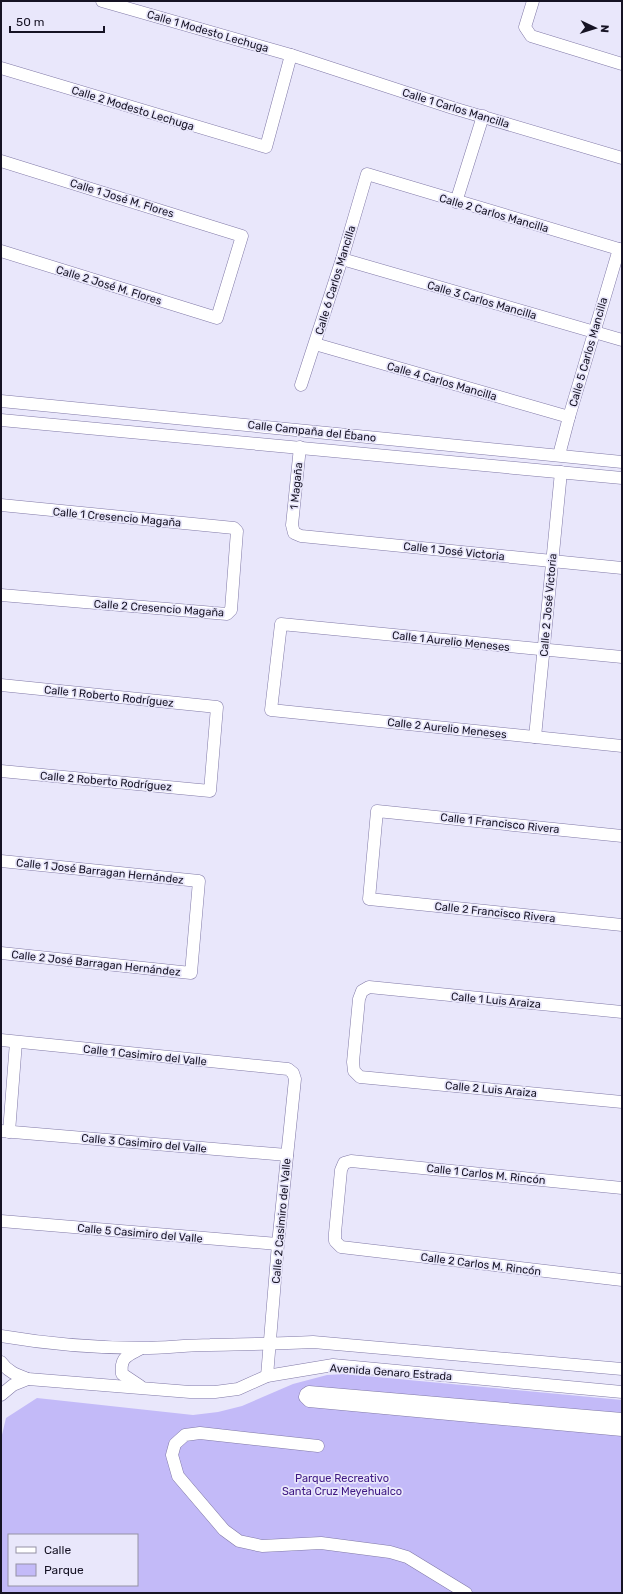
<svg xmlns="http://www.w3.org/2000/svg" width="623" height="1594" font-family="Rubik,sans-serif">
	<rect width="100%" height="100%" fill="#e9e7fb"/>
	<path fill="#c3baf8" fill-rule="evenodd" d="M345 1374 622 1400V1593H1V1439L6 1418 37 1398 193 1415 218 1412 242 1406 293 1384 327 1375ZM9 1535H137V1585H9Z"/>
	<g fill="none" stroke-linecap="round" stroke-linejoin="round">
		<g stroke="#8079a7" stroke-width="13">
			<g id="minor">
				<polyline points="102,1 291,55 453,108 622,158"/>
				<polyline points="533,1 525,27 531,36 622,64"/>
				<polyline points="1,68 266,147 291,55"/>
				<polyline points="1,161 242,236 217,318 1,251"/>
				<polyline points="456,202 483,116"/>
				<polyline points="342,259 622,340"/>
				<polyline points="315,344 569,417"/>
				<polyline points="301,385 342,259 367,174 622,250"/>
				<polyline points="1,401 622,462"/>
				<polyline points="1,420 622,478"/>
				<polyline points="300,447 292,525 294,533 301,536 622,568"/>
				<polyline points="559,455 569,417 619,249"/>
				<polyline points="1,505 234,528 237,531 231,610 227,614 1,595"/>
				<polyline points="622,657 281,624 271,710 622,746"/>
				<polyline points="1,685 217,707 210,791 1,771"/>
				<polyline points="535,737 561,472"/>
				<polyline points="622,836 377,811 369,899 622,925"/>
				<polyline points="1,861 199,881 191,973 1,953"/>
				<polyline points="622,1012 369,987 362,991 359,999 353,1062 354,1071 360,1077 622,1102"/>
				<polyline points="1,1040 288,1069 293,1073 295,1079 278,1244 267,1376"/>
				<polyline points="1,1131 287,1155"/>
				<polyline points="9,1132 16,1042"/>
				<polyline points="622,1188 351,1161 344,1163 341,1170 335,1233 335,1241 341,1247 622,1280"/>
				<polyline points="1,1221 278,1244"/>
				<path d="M1 1336C48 1344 95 1348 143 1348 165 1348 188 1345 210 1345 244 1344 279 1344 313 1342L622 1369"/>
				<path d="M1 1362C8 1372 17 1375 28 1379L190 1392H215L238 1389 267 1376 333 1365 622 1392"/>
				<path d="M140 1386 122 1374C120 1357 127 1356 140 1349"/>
				<polyline points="1,1395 13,1385 28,1379"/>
				<polyline points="622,1419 309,1392 306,1394 305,1397 309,1401 622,1430"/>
				<polyline points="318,1446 200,1433 185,1435 175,1444 172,1455 178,1476 224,1530 239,1541 262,1546 321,1543 390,1552 407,1557 466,1593"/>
			</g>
		</g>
		<use href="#minor" stroke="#fff" stroke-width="12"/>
	</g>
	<g text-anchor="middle" stroke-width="3.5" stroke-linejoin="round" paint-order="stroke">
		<g font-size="11" fill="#161324" stroke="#e9e7fb">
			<text transform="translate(208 31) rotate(16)" y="4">Calle 1 Modesto Lechuga</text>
			<text transform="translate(133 108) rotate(17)" y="4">Calle 2 Modesto Lechuga</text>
			<text transform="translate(456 108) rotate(17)" y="4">Calle 1 Carlos Mancilla</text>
			<text transform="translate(122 198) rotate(17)" y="4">Calle 1 José M. Flores</text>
			<text transform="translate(494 213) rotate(16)" y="4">Calle 2 Carlos Mancilla</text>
			<text transform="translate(335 280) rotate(-73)" y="4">Calle 6 Carlos Mancilla</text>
			<text transform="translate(109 285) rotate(17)" y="4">Calle 2 José M. Flores</text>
			<text transform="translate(482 300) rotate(16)" y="4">Calle 3 Carlos Mancilla</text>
			<text transform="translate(588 352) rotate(-74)" y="4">Calle 5 Carlos Mancilla</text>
			<text transform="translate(442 381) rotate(16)" y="4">Calle 4 Carlos Mancilla</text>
			<text transform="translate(312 431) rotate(6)" y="4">Calle Campaña del Ébano</text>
			<text transform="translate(296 486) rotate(-84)" y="4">1 Magaña</text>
			<text transform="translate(117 517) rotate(5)" y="4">Calle 1 Cresencio Magaña</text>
			<text transform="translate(454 551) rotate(6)" y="4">Calle 1 José Victoria</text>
			<text transform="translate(548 605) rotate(-85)" y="4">Calle 2 José Victoria</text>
			<text transform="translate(159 608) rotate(4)" y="4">Calle 2 Cresencio Magaña</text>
			<text transform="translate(451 641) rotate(6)" y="4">Calle 1 Aurelio Meneses</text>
			<text transform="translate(109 696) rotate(6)" y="4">Calle 1 Roberto Rodríguez</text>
			<text transform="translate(447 728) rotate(6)" y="4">Calle 2 Aurelio Meneses</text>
			<text transform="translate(106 781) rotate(5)" y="4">Calle 2 Roberto Rodríguez</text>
			<text transform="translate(500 823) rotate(6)" y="4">Calle 1 Francisco Rivera</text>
			<text transform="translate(100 871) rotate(6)" y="4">Calle 1 José Barragan Hernández</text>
			<text transform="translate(495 912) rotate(6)" y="4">Calle 2 Francisco Rivera</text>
			<text transform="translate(96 963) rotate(6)" y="4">Calle 2 José Barragan Hernández</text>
			<text transform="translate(496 1000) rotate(5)" y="4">Calle 1 Luis Araiza</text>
			<text transform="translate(145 1055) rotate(6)" y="4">Calle 1 Casimiro del Valle</text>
			<text transform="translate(491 1089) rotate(5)" y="4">Calle 2 Luis Araiza</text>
			<text transform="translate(144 1143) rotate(5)" y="4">Calle 3 Casimiro del Valle</text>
			<text transform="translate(486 1174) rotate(6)" y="4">Calle 1 Carlos M. Rincón</text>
			<text transform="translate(281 1221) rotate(-85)" y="4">Calle 2 Casimiro del Valle</text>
			<text transform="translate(140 1233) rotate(5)" y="4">Calle 5 Casimiro del Valle</text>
			<text transform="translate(481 1264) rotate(7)" y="4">Calle 2 Carlos M. Rincón</text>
			<text transform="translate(391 1372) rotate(4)" y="4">Avenida Genaro Estrada</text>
		</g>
		<g font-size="11" fill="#3e1883" stroke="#e9e7fb">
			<text x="342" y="1482">Parque Recreativo<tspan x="342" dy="13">Santa Cruz Meyehualco</tspan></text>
		</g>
	</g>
	<rect width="623" height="1594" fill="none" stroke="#161324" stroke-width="4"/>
	<rect x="8" y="1534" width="130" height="52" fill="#e9e7fb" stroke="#9592a5"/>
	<rect x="16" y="1547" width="20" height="6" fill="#ffffff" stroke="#9592a5"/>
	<text x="44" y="1554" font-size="12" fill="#161324">Calle</text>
	<rect x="16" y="1564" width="20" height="12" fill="#c3baf8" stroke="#9592a5"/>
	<text x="44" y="1574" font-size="12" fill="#161324">Parque</text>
	<g transform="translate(595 28) rotate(94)" stroke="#e9e7fb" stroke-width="3" paint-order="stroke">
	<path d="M0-3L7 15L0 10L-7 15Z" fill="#161324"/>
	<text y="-6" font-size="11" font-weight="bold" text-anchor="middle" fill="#161324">N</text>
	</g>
	<path d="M10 26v6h94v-6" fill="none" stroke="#161324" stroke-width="2"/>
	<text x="16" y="26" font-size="12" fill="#161324" stroke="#e9e7fb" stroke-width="3" paint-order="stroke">50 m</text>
</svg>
